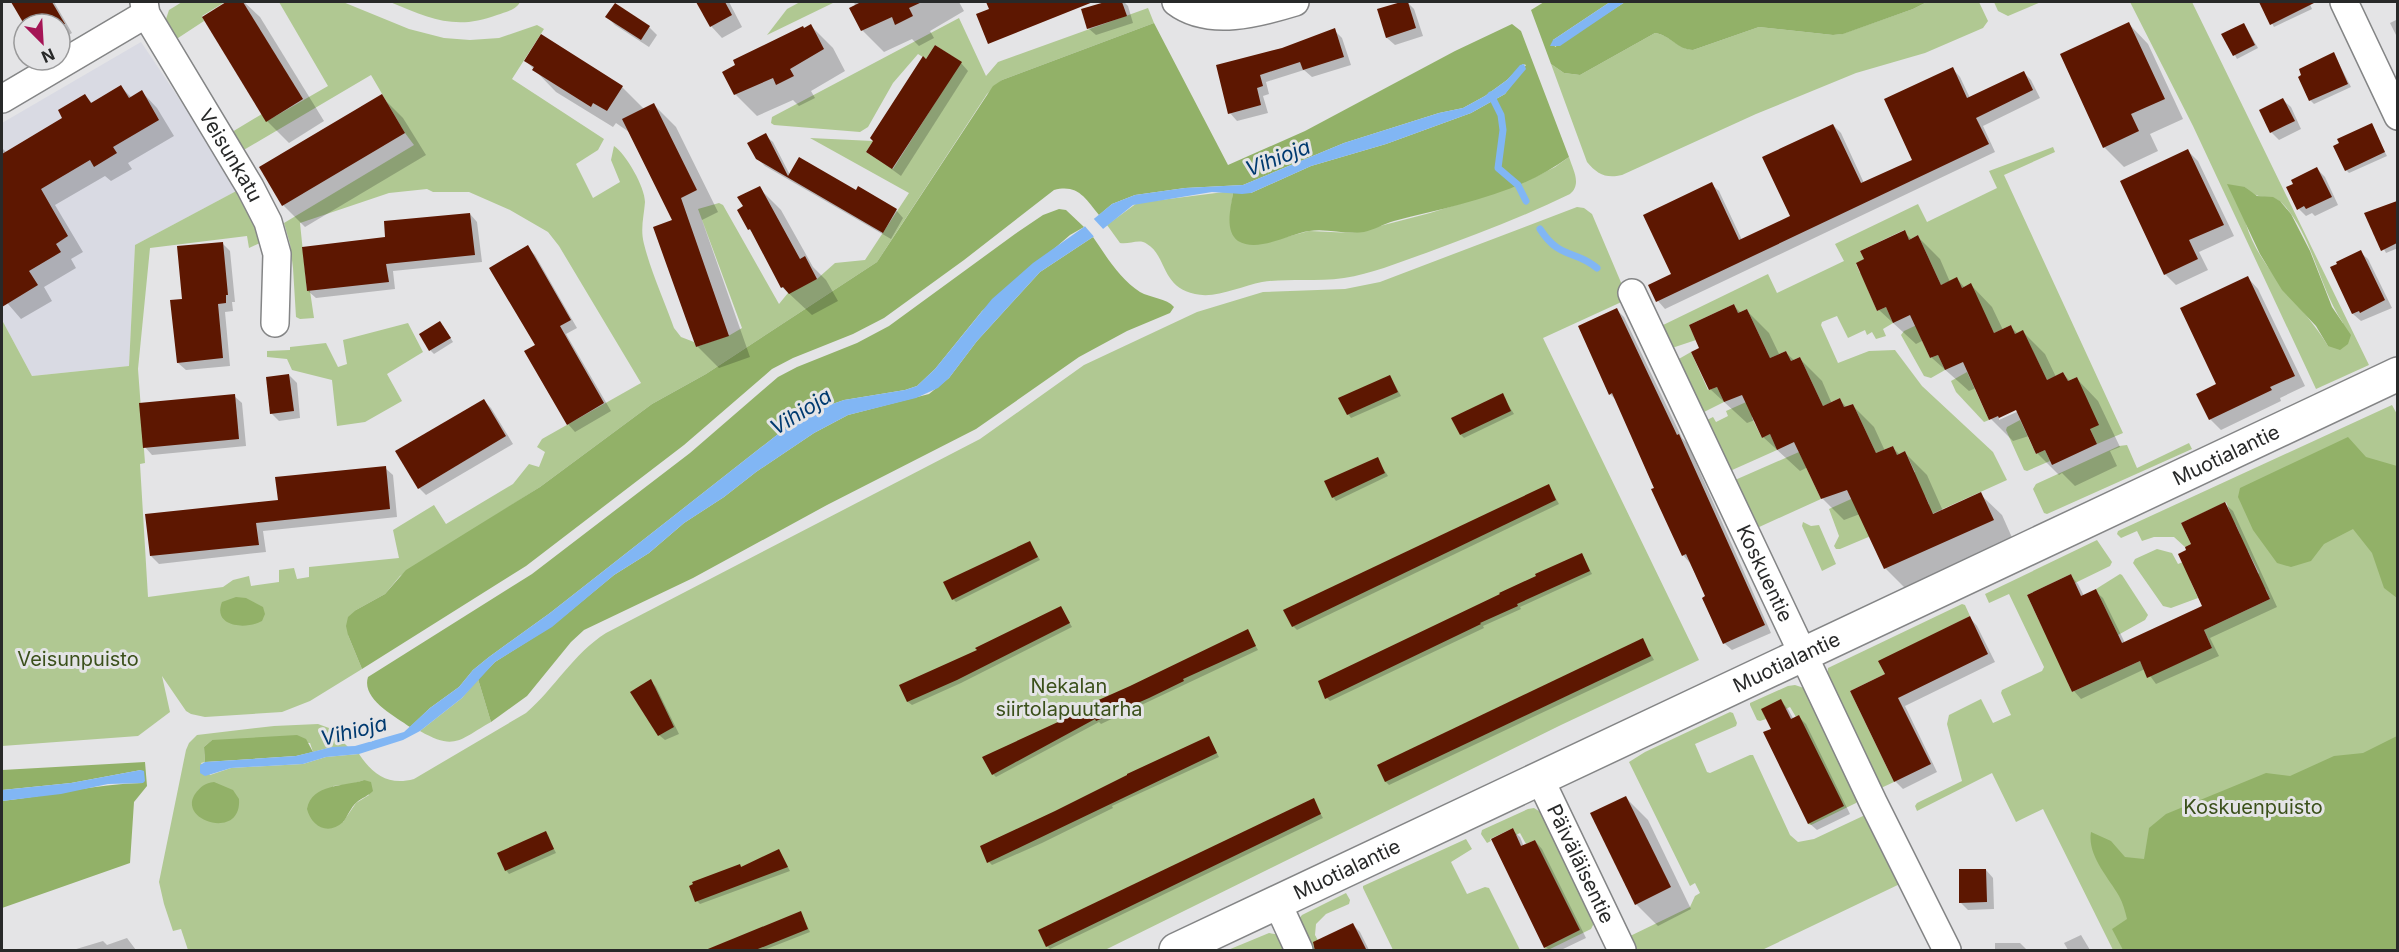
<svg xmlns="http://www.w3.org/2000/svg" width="2399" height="952" font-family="Inter,sans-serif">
	<rect width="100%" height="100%" fill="#e4e4e6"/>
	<polygon fill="#d9dae3" points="141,42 240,189 135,245 129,366 32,376 2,320 2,123"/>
	<g fill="#b0c892" fill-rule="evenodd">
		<polygon points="182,2 225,2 202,16 204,21 175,40 165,22 169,10"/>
		<path d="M279 2H343L409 29 444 38 470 40 499 38 537 25 544 29 512 79 604 139 598 150 576 164 593 198 620 182 611 160 614 146C626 154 645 187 645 202 644 216 640 229 644 244 651 272 664 300 674 328L681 337 694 342 696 347 730 335 742 328 698 209 719 203 723 205 779 304 788 293 817 279 835 263 865 260 909 193 810 138 873 141 866 152 893 169 961 62 935 45 926 59 918 54 893 83 868 127 860 132 774 125 771 123 772 117 959 18 986 76 998 62 1148 8 1154 23 1002 80 987 94 877 262 706 374 652 404 540 487 400 576 385 594 356 610 348 635 362 669 310 701 282 712 205 717 191 714 186 711 162 676 170 712 138 736 2 746V320L32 376 129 366 135 245 240 189 264 241 249 248 247 236 150 248 138 369 145 463 140 464 148 597 223 587 233 580 249 576 251 586 279 582V570L294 568 297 579 309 577V567L399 558 393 530 434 505 446 524 513 484 529 464 539 467 545 452 537 447 542 439 641 383 559 246 548 232 510 210 469 192H433L427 189 389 193 300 223 307 291H310L314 318 300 319 296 317 293 268 290 244 284 223 414 145 405 133 371 75 242 151 232 132 262 114 267 121 328 86Z"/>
		<path d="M390 2H520C516 10 506 12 497 15 455 31 429 18 390 2Z"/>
		<polygon points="800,2 835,2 767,35 787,9"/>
		<path d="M1927 2H1979L1988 21 1983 28 1925 53 1856 73 1756 114 1622 175C1606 179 1597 174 1587 162L1551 64 1564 73 1580 75 1655 33C1670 35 1678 49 1693 50L1759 27 1833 35 1842 34 1913 9Z"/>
		<polygon points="1994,2 2041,2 2008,16 1998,11"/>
		<path d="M2130 2H2192L2369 365 2316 389 2193 126ZM2245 187C2248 189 2252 194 2256 195 2265 199 2274 195 2282 203 2313 235 2318 286 2343 323L2328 346C2304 306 2259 269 2246 224 2243 213 2245 198 2245 187Z"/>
		<polygon points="2053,147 2055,152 2004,175 2123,433 2097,444 2090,429 2077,377 2068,381 2063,372 2047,380 2023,331 2015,334 2011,325 1994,333 1970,284 1962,288 1957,278 1941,285 1918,235 1909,240 1904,230 1860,251 1864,259 1856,264 1860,273 1868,269 1868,290 1877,311 1886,307 1893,323 1883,329 1886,336 1876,339 1872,332 1867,335 1865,330 1848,338 1837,316 1822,322 1821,325 1838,363 1869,351 1895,350 1922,386 1993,452 2007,480 1925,517 1929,504 1925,496 1917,499 1907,476 1915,472 1905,451 1897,455 1893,446 1876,453 1853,404 1844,407 1840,398 1823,406 1800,357 1791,361 1786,351 1770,358 1747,309 1738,313 1734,304 1689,325 1696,340 1672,348 1659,327 1768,274 1777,293 1844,261 1835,244 1918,204 1927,222 1997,188 1989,171"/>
		<path d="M1569 157C1573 170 1582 184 1570 194 1523 217 1475 235 1426 253 1399 262 1372 274 1344 278 1317 282 1289 278 1262 282 1241 286 1216 299 1195 294 1161 287 1167 256 1147 244 1139 238 1129 245 1120 243L1107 225 1137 203 1224 192 1233 193 1230 215 1259 244 1309 231 1353 233 1430 213 1488 195 1533 178 1555 167Z"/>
		<path d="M1577 207 1584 208 1592 214 1628 299 1543 338 1699 660 1561 725 1105 950H188L181 929 173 931 164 904 159 882 186 750 189 743 197 735 274 726 318 724 329 728 348 747H332L313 752 310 743 212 740 204 747 205 762 201 763 210 775 231 768 303 764 326 757 359 754C373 775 389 786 414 779L526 713C555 688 573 654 606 633L980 439 1084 365 1197 312 1263 292 1345 289 1380 282ZM364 780 369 795 356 803 343 822 333 786 352 784Z"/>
		<polygon points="1923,322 1921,338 1930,358 1938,355 1945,370 1931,378 1924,376 1901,335 1904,331"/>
		<polygon points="408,323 423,352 387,374 402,401 365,422 337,426 332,380 292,370 287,359 267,357 267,351 290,350 290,347 326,343 338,367 347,364 343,340"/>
		<polygon points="1691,352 1708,390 1717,387 1724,402 1704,412 1701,412 1677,360"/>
		<polygon points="1967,372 1989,420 1984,422 1956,392 1951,381"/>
		<polygon points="1753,399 1752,418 1762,438 1770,434 1777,450 1730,471 1707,420 1713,417 1716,422 1728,416 1726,411"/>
		<polygon points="2392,405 2398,416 2397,950 2113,950 2043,809 2016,822 1992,773 1917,811 1915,806 1917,803 1962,781 1947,724 1949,715 1981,699 1993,723 2011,715 2001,693 2002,690 2042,671 2044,667 2009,594 1989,603 1985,594 2097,540 2112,562 2110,566 2075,583 2071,574 2027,595 2042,627 2076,680 2068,683 2072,692 2140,661 2147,677 2212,648 2204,630 2270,599 2266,589 2258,593 2251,578 2259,573 2248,551 2240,555 2232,538 2240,534 2236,525 2222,516 2230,512 2226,502 2181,523 2191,544 2185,547 2174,537 2154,537 2142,541 2137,531 2121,538 2117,534 2118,531"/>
		<polygon points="2020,420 2036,454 2045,450 2050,461 2027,471 2024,470 2006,430 2007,427"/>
		<polygon points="2189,443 2192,449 2047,514 2044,513 2033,489 2036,484 2119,446 2127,445 2137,468"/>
		<polygon points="1799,452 1821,499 1757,528 1735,480"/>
		<polygon points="1860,495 1878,533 1840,549 1836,549 1834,546 1839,536 1829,509"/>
		<polygon points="1803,522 1811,526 1819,525 1836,564 1822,571 1802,526"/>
		<polygon points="2157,549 2172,553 2178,564 2190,559 2190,580 2198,598 2171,608 2163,606 2133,563 2135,559"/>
		<polygon points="2120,574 2122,575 2148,615 2145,620 2118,635 2096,589"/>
		<polygon points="1962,604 1965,605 1970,616 1879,662 1885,674 1850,691 1894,782 1881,788 1827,681 1828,668"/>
		<path d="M478 679 491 722C459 740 455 751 420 731L462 698Z"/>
		<polygon points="1795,685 1810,690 1859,799 1856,803 1811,825 1808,824 1799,715 1796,717 1790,707 1786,709 1781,700 1762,709 1766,719 1760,721 1757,720 1750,705 1750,703 1788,686"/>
		<polygon points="1730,712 1733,713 1737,723 1736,726 1695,744 1707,772 1710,773 1750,755 1753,755 1790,835 1798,842 1814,839 1863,816 1870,817 1904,882 1762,950 1632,950 1626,938 1690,907 1695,896 1700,893 1695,883 1690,886 1629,762 1645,752"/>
		<polygon points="1534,808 1542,813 1594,923 1591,929 1548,950 1544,948 1580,930 1535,840 1526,844 1520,833 1516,835 1513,828 1490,839 1491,841 1487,843 1481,834 1482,830 1528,809"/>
		<polygon points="1466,839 1472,849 1451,862 1467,894 1485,887 1489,888 1520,950 1393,950 1363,888 1363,886"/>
		<polygon points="1346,893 1350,900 1349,904 1326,914 1316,924 1315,935 1323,950 1309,950 1298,920 1302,915"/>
		<polygon points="1269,933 1280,935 1289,950 1228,950"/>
	</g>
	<g fill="#92b168">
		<path d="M1544 2H1610L1553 40 1555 47 1625 2H1927L1913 9 1843 34 1833 35 1759 27 1693 50C1678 50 1670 35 1655 33L1580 75 1564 73 1551 64 1531 10Z"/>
		<path d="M1154 23 1228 165 1305 131 1455 51 1512 24 1521 31 1569 157C1519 194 1453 206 1394 221 1383 224 1374 230 1364 232 1346 235 1327 228 1309 231 1289 234 1258 253 1238 241 1224 231 1231 207 1233 193H1251L1311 166 1386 144 1471 113 1505 94 1526 65 1523 64 1507 80 1485 96 1463 108 1439 113 1344 143 1243 185 1185 188 1135 195 1112 204 1099 215C1085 198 1078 184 1054 190L964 260 884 318 853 334 793 358 772 369 684 445 526 566 362 669 348 635 346 626 348 617 356 610 385 594 406 570 540 487 652 404 706 374 877 262 993 86 1002 80Z"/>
		<polygon points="2227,184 2245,187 2257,196 2273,197 2280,201 2291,214 2310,251 2332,307 2351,335 2348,344 2340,350 2328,346 2316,326 2282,290 2260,254"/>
		<path d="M1059 209 1066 210 1084 227 1070 235 982 311 935 369 917 386 905 390 844 400 812 411 796 420 550 613 489 657 473 670 459 687 430 708 410 727C395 716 361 699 368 677L532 574 690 453 778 377 797 367 857 343 889 326 1015 234 1043 215Z"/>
		<path d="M1093 237C1106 256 1120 279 1140 292 1150 298 1167 298 1174 307L1170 313 1127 331 1079 357 976 429 827 505 693 578 584 630 571 642 527 696 491 722 478 679 495 662 552 626 614 575 649 553 684 523 724 497 756 472 814 433 848 415 929 394 949 378 977 341 1040 272Z"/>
		<polygon points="2348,437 2366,457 2397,466 2397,598 2384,588 2372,553 2353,529 2324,544 2311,561 2291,567 2277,563 2253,530 2238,497 2240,488"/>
		<path d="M236 597 246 598 263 607 265 614 262 621C246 630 212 627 222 602Z"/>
		<polygon points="297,735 306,739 313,752 296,756 205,762 204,747 212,740"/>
		<path d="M2397 736V950H2123L2112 929 2127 919C2125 911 2123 903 2119 896 2108 877 2087 855 2091 832L2111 841 2125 857 2144 859 2149 828 2166 814 2266 773 2290 776 2334 756 2363 753Z"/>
		<path d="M145 762 147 786 134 802 130 863 2 908V801C49 796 95 784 143 783L141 770 71 783 2 790V770Z"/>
		<path d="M364 780 371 782 373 791C368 796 362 798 357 802 350 808 348 816 343 822 328 836 311 826 307 809 312 783 344 787 364 780Z"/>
		<path d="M214 782 233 790 239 799C242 841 177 821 195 794 201 786 205 783 214 782Z"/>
	</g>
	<g fill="#81b6f4">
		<polygon points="1610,2 1625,2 1560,46 1550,46 1553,40"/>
		<polygon points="1524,64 1526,69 1505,94 1471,113 1386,144 1311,166 1251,193 1242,194 1212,192 1133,205 1093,237 1040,272 977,341 949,378 938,388 916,398 848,415 814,433 756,472 724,497 684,523 649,553 614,575 552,627 495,662 462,698 420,731 403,740 359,754 326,757 303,764 231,768 205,776 200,773 200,765 205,762 296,756 332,747 355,746 404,732 430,708 459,687 473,670 489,657 550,613 796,420 812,411 844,400 905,390 917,386 935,369 992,299 1033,263 1084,227 1112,204 1135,195 1185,188 1243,185 1344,143 1439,113 1463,108 1485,96 1507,80 1520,65"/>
		<polygon points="141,770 144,771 145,781 143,783 108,784 61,794 2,801 2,790 71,783"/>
	</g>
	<polygon fill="#e4e4e6" points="1092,217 1105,231 1096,239 1083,224"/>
	<g fill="#0003" fill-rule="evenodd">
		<polygon points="13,2 54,2 72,33 60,40 60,24 26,24"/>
		<polygon points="229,2 244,2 260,17 324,121 289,143 267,121 204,17"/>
		<polygon points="698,2 729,2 742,27 722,38 711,26"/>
		<polygon points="854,2 959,2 964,11 930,31 934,38 919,46 912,39 884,52 862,30"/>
		<polygon points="1110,2 1124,2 1128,6 1133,23 1096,35 1088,28 1083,10"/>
		<polygon points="1407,2 1414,9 1423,36 1395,45 1387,38 1378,10"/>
		<polygon points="2260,2 2309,2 2312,9 2274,27"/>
		<polygon points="607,17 649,27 657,35 649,47 615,25"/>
		<polygon points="2398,19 2398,39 2390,23"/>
		<polygon points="2129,24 2148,44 2183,119 2150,134 2158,151 2124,167 2104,147 2062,55"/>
		<polygon points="2244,24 2258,48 2237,59 2223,34"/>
		<polygon points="811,26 833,48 845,71 811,91 815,98 799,106 793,100 757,116 735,94 804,29"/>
		<polygon points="1334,30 1342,38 1351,65 1312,77 1304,70 1266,82 1269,94 1263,96 1268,113 1237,121 1230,113 1218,66 1282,49"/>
		<polygon points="2334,54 2351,87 2314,104 2310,100"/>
		<polygon points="526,61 622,87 645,110 654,105 676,127 718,212 702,220 750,357 719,368 697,346 674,221 629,132 616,123 613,127 556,92"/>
		<polygon points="926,61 961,63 968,71 901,176 868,152"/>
		<polygon points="1953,69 1960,77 1970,98 2023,72 2031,80 2040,98 1983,126 1995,152 1665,309 1658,301 1673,275 1711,184 1719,191 1742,240 1792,217 1833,125 1841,133 1864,183 1914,161"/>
		<polygon points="121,87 132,98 142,92 157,108 174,136 128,163 132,169 111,181 105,176 55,205 83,252 71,259 76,268 44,287 52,301 21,319 2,297 2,148 7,153 64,118 85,96 93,104"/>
		<polygon points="381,96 403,118 426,155 305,227 283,205"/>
		<polygon points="2283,100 2291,107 2301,129 2279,140 2271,132"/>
		<polygon points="2371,125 2387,156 2349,173 2346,170"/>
		<polygon points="765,135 773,142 790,175 856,192 896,210 903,218 891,239 765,166 757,158"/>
		<polygon points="2187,150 2198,161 2234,236 2199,252 2208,270 2176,285 2165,274"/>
		<polygon points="2317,169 2325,177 2338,205 2315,216 2312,213 2306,216 2299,209"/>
		<polygon points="759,188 781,210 813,267 826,280 838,301 812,315 782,287 754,234 749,229"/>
		<polygon points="2398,202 2398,248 2386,253 2366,214"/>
		<polygon points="470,214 477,222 482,262 393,271 395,289 316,298 308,291 387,238"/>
		<path d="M1904 232 1912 240 1918 237 1940 259 1950 282 1957 279 1965 288 1971 285 1992 307 2003 330 2011 327 2018 334 2023 332 2045 354 2056 377 2063 374 2071 382 2077 379 2098 401 2120 447 2110 451 2117 466 2075 486 2062 473 2059 475 2037 453 2029 436 2013 441 1991 419 1976 388 1969 391 1932 358 1924 340 1916 344 1879 310ZM2022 406 2023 409 1999 420V416Z"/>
		<polygon points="222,243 230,251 235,302 232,302 233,311 225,312 230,366 186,370 178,363 184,300"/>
		<polygon points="527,247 535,255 577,328 566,334 611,411 575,432 568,424 537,345"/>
		<polygon points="2360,252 2368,259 2392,308 2361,321 2353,314 2332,268"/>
		<polygon points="2248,278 2258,289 2305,386 2280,398 2281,401 2221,430 2210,419 2198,394 2218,384"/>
		<polygon points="1734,306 1741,313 1747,311 1769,333 1780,356 1786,353 1795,361 1800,359 1822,381 1832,404 1840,400 1847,408 1852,405 1874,427 1885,451 1892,447 1900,455 1905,453 1927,475 1943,511 1980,494 2002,515 2014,542 1907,590 1885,568 1860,514 1844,520 1822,498 1808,467 1800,471 1763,437 1755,420 1747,423 1710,389 1701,349"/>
		<polygon points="1617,310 1624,317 1682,438 1687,443 1771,633 1732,650 1724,643 1707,597 1690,563 1683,555 1617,401 1610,394"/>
		<polygon points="443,326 453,342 434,354 430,350"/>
		<polygon points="289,375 297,383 300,418 279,421 271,413"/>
		<polygon points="1390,376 1401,396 1351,418 1348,414"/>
		<polygon points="1502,395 1514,414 1464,438 1461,435"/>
		<polygon points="234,396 242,403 246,446 152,455 145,447"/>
		<polygon points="484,401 491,408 513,444 426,495 419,488"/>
		<polygon points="1377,459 1388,476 1336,501 1333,497"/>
		<polygon points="385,468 393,475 397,517 263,531 266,552 159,564 151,556 280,501"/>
		<polygon points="1549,486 1559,504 1297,630 1293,626"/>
		<polygon points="2225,504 2233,511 2277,607 2210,638 2219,656 2156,684 2145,669 2081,699 2074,691 2071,576 2078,584 2084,596 2095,591 2103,598 2125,643 2204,606 2188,551"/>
		<polygon points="1030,543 1040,560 956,602 953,599"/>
		<polygon points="1582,554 1592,574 1520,607 1521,609 1483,626 1484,628 1330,701 1327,698"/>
		<polygon points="1061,608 1072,627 961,683 912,705 908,702 901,686 979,651"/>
		<polygon points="1970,618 1977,626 1995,662 1905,706 1937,772 1903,789 1895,781 1887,675"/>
		<polygon points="1247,631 1258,650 1101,724 1099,722 996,777 993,774"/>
		<polygon points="1643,640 1654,660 1389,785 1386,782 1379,766"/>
		<polygon points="651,681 656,687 679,734 665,740 659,735"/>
		<polygon points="1781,701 1788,709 1794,720 1799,717 1806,724 1850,814 1817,830 1809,823 1773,729"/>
		<polygon points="1209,738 1219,757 1112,806 1113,808 1042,843 992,865 989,862"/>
		<polygon points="1626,798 1648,820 1691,909 1658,926 1636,904"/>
		<polygon points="1313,800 1323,818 1050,949 1047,946"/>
		<polygon points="1512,830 1520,837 1524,847 1535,841 1542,849 1586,938 1561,950 1549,950 1546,947"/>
		<polygon points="546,833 556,853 509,874 506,870"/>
		<polygon points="779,850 790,871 700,904 697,901 740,865 742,868"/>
		<polygon points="1986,870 1993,878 1994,909 1968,910 1960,902"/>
		<polygon points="801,913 810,932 764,950 720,950"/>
		<polygon points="1353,925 1360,932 1369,950 1324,950"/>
		<polygon points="2081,935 2090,950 2068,950 2064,943"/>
		<polygon points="127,938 136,950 73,950 103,941 107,945"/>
		<polygon points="1995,943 2020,943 2027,950 1995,950"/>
	</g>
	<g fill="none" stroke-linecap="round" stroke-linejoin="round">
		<g stroke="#81b6f4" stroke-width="7">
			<polyline points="1491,95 1501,115 1503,130 1498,168 1518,185 1526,201"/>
			<path d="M1540 229C1560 260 1574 249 1597 268"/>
		</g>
	</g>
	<g fill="#5d1701">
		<polygon points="11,2 52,2 65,24 24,24"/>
		<polygon points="226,2 243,2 303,99 266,122 202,17"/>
		<polygon points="696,2 725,2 732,15 710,27"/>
		<polygon points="861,2 922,2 909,8 913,16 895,25 892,17 861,31 849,8"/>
		<polygon points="986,2 1093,2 988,44 976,14 989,9"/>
		<polygon points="1105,2 1122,2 1127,16 1087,29 1081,9"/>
		<polygon points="1401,2 1408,2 1416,28 1386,38 1377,9"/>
		<polygon points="2259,2 2316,2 2270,25"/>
		<polygon points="615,3 650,26 641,40 605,17"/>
		<polygon points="2129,22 2165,99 2131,114 2139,131 2103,148 2060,54"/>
		<polygon points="2244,23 2255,45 2233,56 2221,34"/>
		<polygon points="811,24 824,49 790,69 794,76 776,85 773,78 734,95 722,72 735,65 733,60 803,26 804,28"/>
		<polygon points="1335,28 1344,57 1303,70 1300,62 1260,75 1263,86 1257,88 1261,105 1228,114 1216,65 1282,48"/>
		<polygon points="541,34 623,86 607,111 593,103 591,107 532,70 534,67 524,61"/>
		<polygon points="935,45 962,62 892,169 866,152 873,141 870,138 923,56 926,59"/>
		<polygon points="2334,52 2348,84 2309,101 2298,77 2301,75 2299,69"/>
		<polygon points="1953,67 1967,98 2024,71 2033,90 1976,118 1989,144 1656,302 1648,285 1671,274 1643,215 1712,182 1739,240 1790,216 1762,157 1833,124 1861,183 1912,160 1884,99"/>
		<polygon points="121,85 129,98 142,90 159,120 113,147 117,153 94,167 90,160 41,189 68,236 56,244 61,252 29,271 38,285 2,307 2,154 62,118 58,110 85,94 91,103"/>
		<polygon points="382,94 405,133 282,206 259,167"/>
		<polygon points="2283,98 2295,121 2270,133 2259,110"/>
		<polygon points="654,103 697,190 681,198 729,336 696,347 653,227 672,220 622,119"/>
		<polygon points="2372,123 2385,152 2345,171 2333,146 2339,143 2337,139"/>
		<polygon points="766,133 788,176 799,157 856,190 858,186 897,209 883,233 756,159 747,143"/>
		<polygon points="2188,149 2224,225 2189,240 2198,259 2164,275 2120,181"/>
		<polygon points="2317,167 2332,197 2306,209 2304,206 2297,210 2286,187 2293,184 2291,180"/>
		<polygon points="760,186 800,259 805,256 817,279 789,294 783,287 781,288 750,229 748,230 737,210 743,206 737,197"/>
		<polygon points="2397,201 2397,243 2381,251 2364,213"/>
		<polygon points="470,213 475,255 386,264 389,282 307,291 302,247 385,237 384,221"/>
		<polygon points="1905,230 1909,240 1918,235 1941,285 1957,277 1962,288 1971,283 1994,333 2011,325 2015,334 2023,330 2047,380 2063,372 2068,381 2077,377 2099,425 2090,429 2097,444 2052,465 2045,450 2036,454 2016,410 1999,418 1998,416 1989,420 1963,362 1945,370 1938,355 1930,358 1910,315 1893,323 1886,307 1877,311 1856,263 1864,259 1860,251"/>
		<polygon points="223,242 228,295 226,295 226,303 218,304 223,358 177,363 170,300 182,299 177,246"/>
		<polygon points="528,245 571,320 560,326 604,403 567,425 524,351 535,345 489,268"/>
		<polygon points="2361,250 2385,300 2360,313 2359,311 2352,314 2330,267 2337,264 2336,262"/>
		<polygon points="2248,276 2295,376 2270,387 2272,390 2209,420 2196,394 2216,384 2180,308"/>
		<polygon points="1734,304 1738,313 1747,309 1770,358 1786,351 1791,361 1800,357 1823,406 1840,398 1844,407 1853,404 1876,453 1893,446 1897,455 1905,451 1933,514 1981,492 1994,520 1884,569 1847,490 1821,499 1794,442 1777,450 1770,434 1762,438 1742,395 1724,402 1717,387 1709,390 1691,352 1699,348 1689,325"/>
		<polygon points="1617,308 1677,435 1679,434 1765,625 1723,644 1702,598 1705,596 1686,554 1682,556 1651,489 1654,488 1612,393 1609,395 1578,326"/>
		<polygon points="440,321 451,338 429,351 419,334"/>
		<polygon points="289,374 294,411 270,414 266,377"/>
		<polygon points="1390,375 1398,392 1347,415 1338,398"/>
		<polygon points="1503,393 1511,411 1460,435 1451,418"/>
		<polygon points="235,394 239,439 143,448 139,403"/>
		<polygon points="484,399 506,436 418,489 395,451"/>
		<polygon points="1378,457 1385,473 1332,498 1324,481"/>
		<polygon points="386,466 390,509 256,523 259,545 150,556 145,514 278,500 275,477"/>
		<polygon points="1549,484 1556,500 1292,627 1283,610"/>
		<polygon points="2225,502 2270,599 2204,630 2212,648 2147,678 2140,661 2072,692 2027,595 2071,574 2081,596 2096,589 2122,643 2202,606 2178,554 2186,550 2185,547 2191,544 2181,523"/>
		<polygon points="1030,541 1038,557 952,600 943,582"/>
		<polygon points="1582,553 1590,571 1517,604 1518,606 1480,623 1481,624 1325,699 1318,681 1500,594 1499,593 1536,576 1535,574"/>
		<polygon points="1061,606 1070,623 957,680 907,702 899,685 977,650 975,648"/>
		<polygon points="1970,616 1988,654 1898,698 1931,764 1894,782 1850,691 1885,674 1878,661"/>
		<polygon points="1248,629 1256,646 1183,679 1184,681 1149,698 1096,721 1095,719 992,775 982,757 1058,722 1056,719 1130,686"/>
		<polygon points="1643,638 1651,656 1385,782 1377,765"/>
		<polygon points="651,679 674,727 658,736 630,692"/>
		<polygon points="1781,699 1791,719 1799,715 1844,806 1808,824 1763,732 1771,729 1761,709"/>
		<polygon points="1209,736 1217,753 987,863 980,846 1055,811 1127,775 1127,774"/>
		<polygon points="1626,796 1671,887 1635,905 1590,813"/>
		<polygon points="1314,798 1321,814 1046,947 1038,930"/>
		<polygon points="1513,828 1521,846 1535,840 1580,930 1544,948 1491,839"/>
		<polygon points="546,831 554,849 505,871 497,853"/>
		<polygon points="779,849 788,867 695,902 689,886 693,884 692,882 740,864 741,867"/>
		<polygon points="1959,869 1986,869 1987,902 1959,903"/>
		<polygon points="801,911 808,929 753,951 703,951"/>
		<polygon points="1353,923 1367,951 1315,951 1313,942"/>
	</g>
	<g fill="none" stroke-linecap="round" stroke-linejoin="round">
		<g stroke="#848586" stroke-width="30">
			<g id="street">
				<path id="s1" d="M144 2 146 14 250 187 268 222 277 254 275 323"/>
				<path d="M1176 2C1209 27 1259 13 1295 2"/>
				<polyline points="2344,2 2398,116"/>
				<polyline points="2,99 146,14"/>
				<path id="s2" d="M1632 293 1873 802 1947 950"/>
				<path id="s3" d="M1540 779 1622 950"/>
				<polyline points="1277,902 1299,950"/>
			</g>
		</g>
		<g stroke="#848586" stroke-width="36">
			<g id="secondary">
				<path id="s4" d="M1176 950 2398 374"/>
			</g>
		</g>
		<use href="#street" stroke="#fff" stroke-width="27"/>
		<use href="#secondary" stroke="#fff" stroke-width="33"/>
	</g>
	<g text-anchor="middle" stroke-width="6" stroke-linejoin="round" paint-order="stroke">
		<g font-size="20" fill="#282929" stroke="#e4e4e6">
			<text dy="7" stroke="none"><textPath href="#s1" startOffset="177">Veisunkatu</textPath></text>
			<text dy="7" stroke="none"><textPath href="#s4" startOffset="1161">Muotialantie</textPath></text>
			<text dy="7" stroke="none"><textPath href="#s2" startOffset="310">Koskuentie</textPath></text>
			<text dy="7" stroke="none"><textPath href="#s4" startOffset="675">Muotialantie</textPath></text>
			<text dy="7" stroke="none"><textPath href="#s3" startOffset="94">Päiväläisentie</textPath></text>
			<text dy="7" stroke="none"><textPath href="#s4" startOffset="189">Muotialantie</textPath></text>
		</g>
		<g font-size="20" fill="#3b501b" stroke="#e4e4e6">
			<text x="78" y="666">Veisunpuisto</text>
			<text x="1069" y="693">Nekalan<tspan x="1069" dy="23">siirtolapuutarha</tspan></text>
			<text x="2253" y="814">Koskuenpuisto</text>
		</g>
		<g font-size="21" font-style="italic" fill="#003a70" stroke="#e4e4e6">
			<text transform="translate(1278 158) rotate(-21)" y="7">Vihioja</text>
			<text transform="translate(801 412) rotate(-32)" y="7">Vihioja</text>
			<text transform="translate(354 731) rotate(-14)" y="7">Vihioja</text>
		</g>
	</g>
	<rect width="2399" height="952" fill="none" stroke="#282929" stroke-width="6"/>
	<g transform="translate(42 42) rotate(156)"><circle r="28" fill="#e4e4e6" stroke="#99999a" stroke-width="1.5"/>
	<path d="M0-4.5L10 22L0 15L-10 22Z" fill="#a51556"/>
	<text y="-9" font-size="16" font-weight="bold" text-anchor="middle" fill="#282929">N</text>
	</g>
</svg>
